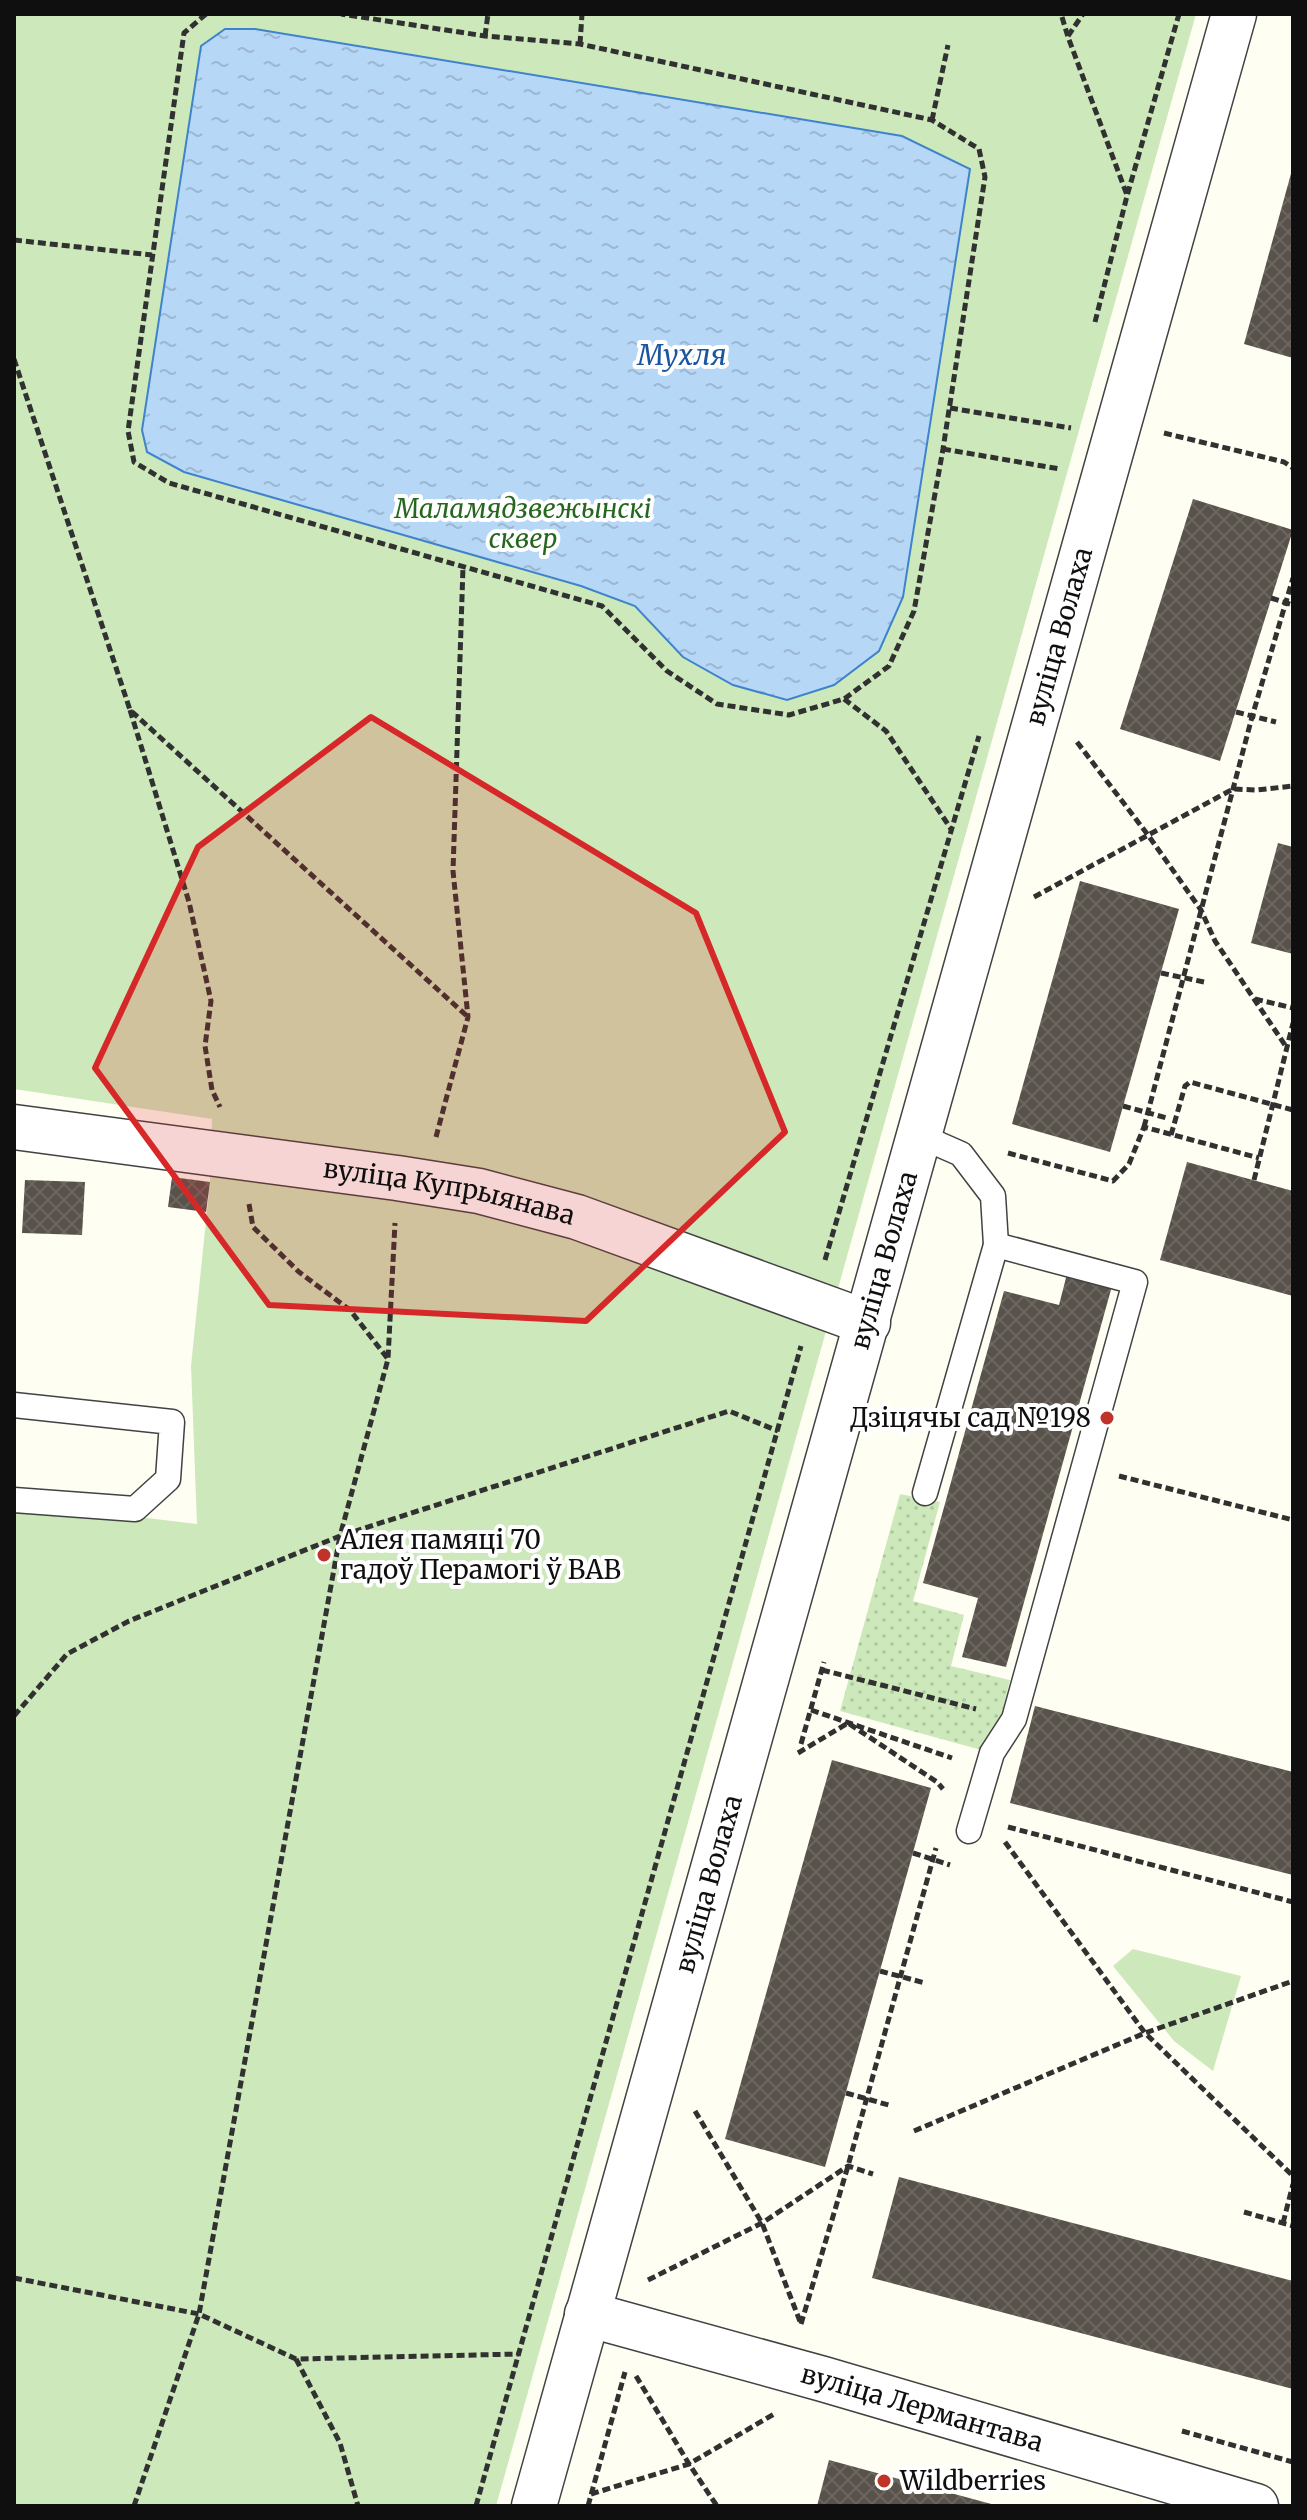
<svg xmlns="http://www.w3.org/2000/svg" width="1307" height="2520" font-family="Merriweather,serif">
	<defs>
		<pattern id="grass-dots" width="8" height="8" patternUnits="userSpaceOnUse" patternTransform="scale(2)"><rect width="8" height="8" fill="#cde9bb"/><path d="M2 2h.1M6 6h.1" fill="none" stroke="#afc7a0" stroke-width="1.8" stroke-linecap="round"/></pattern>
		<pattern id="water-ripples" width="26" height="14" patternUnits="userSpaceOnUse" patternTransform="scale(2)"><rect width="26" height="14" fill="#b7d7f6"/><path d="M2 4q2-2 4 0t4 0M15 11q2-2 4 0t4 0" fill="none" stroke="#9cb7d2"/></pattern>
		<pattern id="building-cross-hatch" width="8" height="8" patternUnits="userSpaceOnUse" patternTransform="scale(2)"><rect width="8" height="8" fill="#58524b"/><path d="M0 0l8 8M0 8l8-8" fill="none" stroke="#6b6661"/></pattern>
	</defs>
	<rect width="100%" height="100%" fill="#fffef2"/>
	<polygon fill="url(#grass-dots)" points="900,1494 940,1502 913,1601 964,1615 951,1666 1010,1680 992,1753 840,1711"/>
	<g fill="#cde9bb">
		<polygon points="14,14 1196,14 496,2506 14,2506 14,1502 197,1524 191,1366 210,1182 212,1119 14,1089"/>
		<polygon points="1133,1949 1241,1976 1213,2071 1174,2041 1113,1966"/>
	</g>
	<polygon fill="url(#water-ripples)" stroke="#3e83cc" stroke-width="2" points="225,29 255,29 902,136 970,169 903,597 879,651 834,685 787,700 733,685 683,657 635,606 581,586 184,472 147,452 142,430 201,46"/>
	<g fill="url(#building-cross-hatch)">
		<polygon points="1292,170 1293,170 1293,358 1244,344"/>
		<polygon points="1193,499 1293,530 1220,761 1120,729"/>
		<polygon points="1278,843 1293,847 1293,954 1251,943"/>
		<polygon points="1080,881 1179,909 1110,1152 1012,1124"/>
		<polygon points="1187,1162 1293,1191 1293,1296 1160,1260"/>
		<polygon points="172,1177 210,1182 206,1212 168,1207"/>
		<polygon points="25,1180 85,1182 82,1235 22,1233"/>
		<polygon points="1067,1274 1112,1286 1006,1667 962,1657 978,1598 923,1583 1004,1291 1059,1305"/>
		<polygon points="1035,1706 1293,1772 1293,1875 1010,1803"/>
		<polygon points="832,1760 931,1788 825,2167 725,2139"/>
		<polygon points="899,2177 1293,2281 1293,2389 872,2278"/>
		<polygon points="829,2460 995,2505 995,2506 817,2506"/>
	</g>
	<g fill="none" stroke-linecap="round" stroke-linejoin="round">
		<g stroke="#424242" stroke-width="27">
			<g id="service">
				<polyline points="920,1136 961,1154 993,1196 996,1245 925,1493"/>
				<polyline points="14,1405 172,1422 168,1479 135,1509 14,1500"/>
				<polyline points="969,1831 992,1753 1014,1719 1135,1282 996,1245"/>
			</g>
		</g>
		<g stroke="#424242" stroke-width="47">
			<g id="minor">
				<path id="s1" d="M14 1127 397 1178 479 1191 577 1217 868 1323"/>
				<path id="s2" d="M587 2314 823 2379 1256 2506"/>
				<path id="s3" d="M534 2506 1234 14"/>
			</g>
		</g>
		<g stroke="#313131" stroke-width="5" stroke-dasharray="8 4" stroke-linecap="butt">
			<polyline points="206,14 184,33 128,431 134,462 169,483 602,606 667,671 717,704 789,715 844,699 889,666 914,611 943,449 985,177 979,149 932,120 580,44 485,36 341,14"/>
			<polyline points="1062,17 1068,37 1127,195"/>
			<polyline points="485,36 488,14"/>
			<polyline points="1068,36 1083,14"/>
			<polyline points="580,44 582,14"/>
			<polyline points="932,120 948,45"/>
			<polyline points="14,240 152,255"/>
			<polyline points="1095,322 1127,196 1179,14"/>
			<polyline points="14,359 130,710 468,1017"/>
			<polyline points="950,408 1071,428"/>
			<polyline points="1164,433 1284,462 1293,468"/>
			<polyline points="943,449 1060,469"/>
			<polyline points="1271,598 1293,605"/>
			<polyline points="844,699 886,731 951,829"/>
			<polyline points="130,710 189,902 211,1001 205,1046 212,1090 220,1107"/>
			<polyline points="1236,712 1276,722"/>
			<polyline points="1077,742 1148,835 1201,910 1215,941 1287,1048"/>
			<polyline points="1034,897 1233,789 1257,790 1293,786"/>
			<polyline points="1161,973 1204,982"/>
			<polyline points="1255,999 1293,1008"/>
			<polyline points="1123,1106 1167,1118"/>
			<polyline points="1144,1127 1252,717 1293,578"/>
			<polyline points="1171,1135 1185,1086 1190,1082 1293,1110"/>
			<polyline points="436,1137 468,1017 453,871 463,567"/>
			<polyline points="1008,1153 1113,1181 1129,1164 1144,1127 1259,1158"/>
			<polyline points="1254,1180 1293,1023"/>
			<polyline points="249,1204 253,1227 299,1272 350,1310 388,1359"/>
			<polyline points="825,1260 979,736"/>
			<polyline points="1119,1476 1293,1520"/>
			<polyline points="822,1670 976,1709"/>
			<polyline points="811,1710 952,1758"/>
			<polyline points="14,1716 67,1654 129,1621 340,1536 388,1359 395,1223"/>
			<polyline points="801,1744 824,1662"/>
			<polyline points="798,1753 848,1723 937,1782 943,1789"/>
			<polyline points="1008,1827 1293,1902"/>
			<polyline points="1005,1842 1145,2033 1293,2176"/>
			<polyline points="913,1853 950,1865"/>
			<polyline points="880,1971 925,1983"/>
			<polyline points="846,2093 892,2106"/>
			<polyline points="695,2111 762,2223 801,2324"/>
			<polyline points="914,2131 1145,2033 1293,1981"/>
			<polyline points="1244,2212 1293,2226"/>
			<polyline points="1283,2223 1293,2184"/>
			<polyline points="14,2278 199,2314 296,2359 519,2354"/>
			<polyline points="648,2280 762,2223 848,2166 873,2174"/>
			<polyline points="801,2324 848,2166 936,1848"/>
			<polyline points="296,2359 340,2443 358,2506"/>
			<polyline points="636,2376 689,2464 717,2506"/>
			<polyline points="1182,2431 1293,2462"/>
			<polyline points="591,2494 689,2464 774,2414"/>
			<polyline points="134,2506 199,2314 340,1536 729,1411 778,1431"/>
			<polyline points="476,2506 801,1346"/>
			<polyline points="588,2506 625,2372"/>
		</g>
		<use href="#service" stroke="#fff" stroke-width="24"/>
		<use href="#minor" stroke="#fff" stroke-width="44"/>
	</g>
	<path fill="#d62828" fill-opacity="0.2" stroke="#d62828" stroke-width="6" stroke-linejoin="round" d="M371 717 696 913 785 1132 586 1321 269 1305 95 1068 198 847Z"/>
	<g fill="#bf3328" stroke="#fff" stroke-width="3">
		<circle cx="1107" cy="1418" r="8"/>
		<circle cx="324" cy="1555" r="8"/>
		<circle cx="884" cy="2481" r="8"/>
	</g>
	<g text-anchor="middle" stroke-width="8" stroke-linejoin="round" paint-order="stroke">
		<g font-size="26" font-style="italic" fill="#26671f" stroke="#fff">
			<text x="523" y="518">Маламядзвежынскі<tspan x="523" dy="30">сквер</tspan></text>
		</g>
		<g font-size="26" fill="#0f0f0f" stroke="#fff">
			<text dy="9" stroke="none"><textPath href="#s3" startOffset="1942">вуліца Волаха</textPath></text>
			<text dy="9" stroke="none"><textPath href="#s1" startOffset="440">вуліца Купрыянава</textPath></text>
			<text dy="9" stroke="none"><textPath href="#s3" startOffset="1294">вуліца Волаха</textPath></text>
			<text dy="9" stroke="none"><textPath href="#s3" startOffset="646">вуліца Волаха</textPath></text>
			<text dy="9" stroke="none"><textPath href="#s2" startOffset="348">вуліца Лермантава</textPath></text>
		</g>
		<g font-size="26" fill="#0f0f0f" stroke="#fff" text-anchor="start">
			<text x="1091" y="1427" text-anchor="end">Дзіцячы сад №198</text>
			<text x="340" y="1549">Алея памяці 70<tspan x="340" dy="30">гадоў Перамогі ў ВАВ</tspan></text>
			<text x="900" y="2490">Wildberries</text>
		</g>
		<g font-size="28" font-style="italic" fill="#1955a1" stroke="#fff">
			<text x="682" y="365">Мухля</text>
		</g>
	</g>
	<rect width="1307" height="2520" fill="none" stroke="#0f0f0f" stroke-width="32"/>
</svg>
